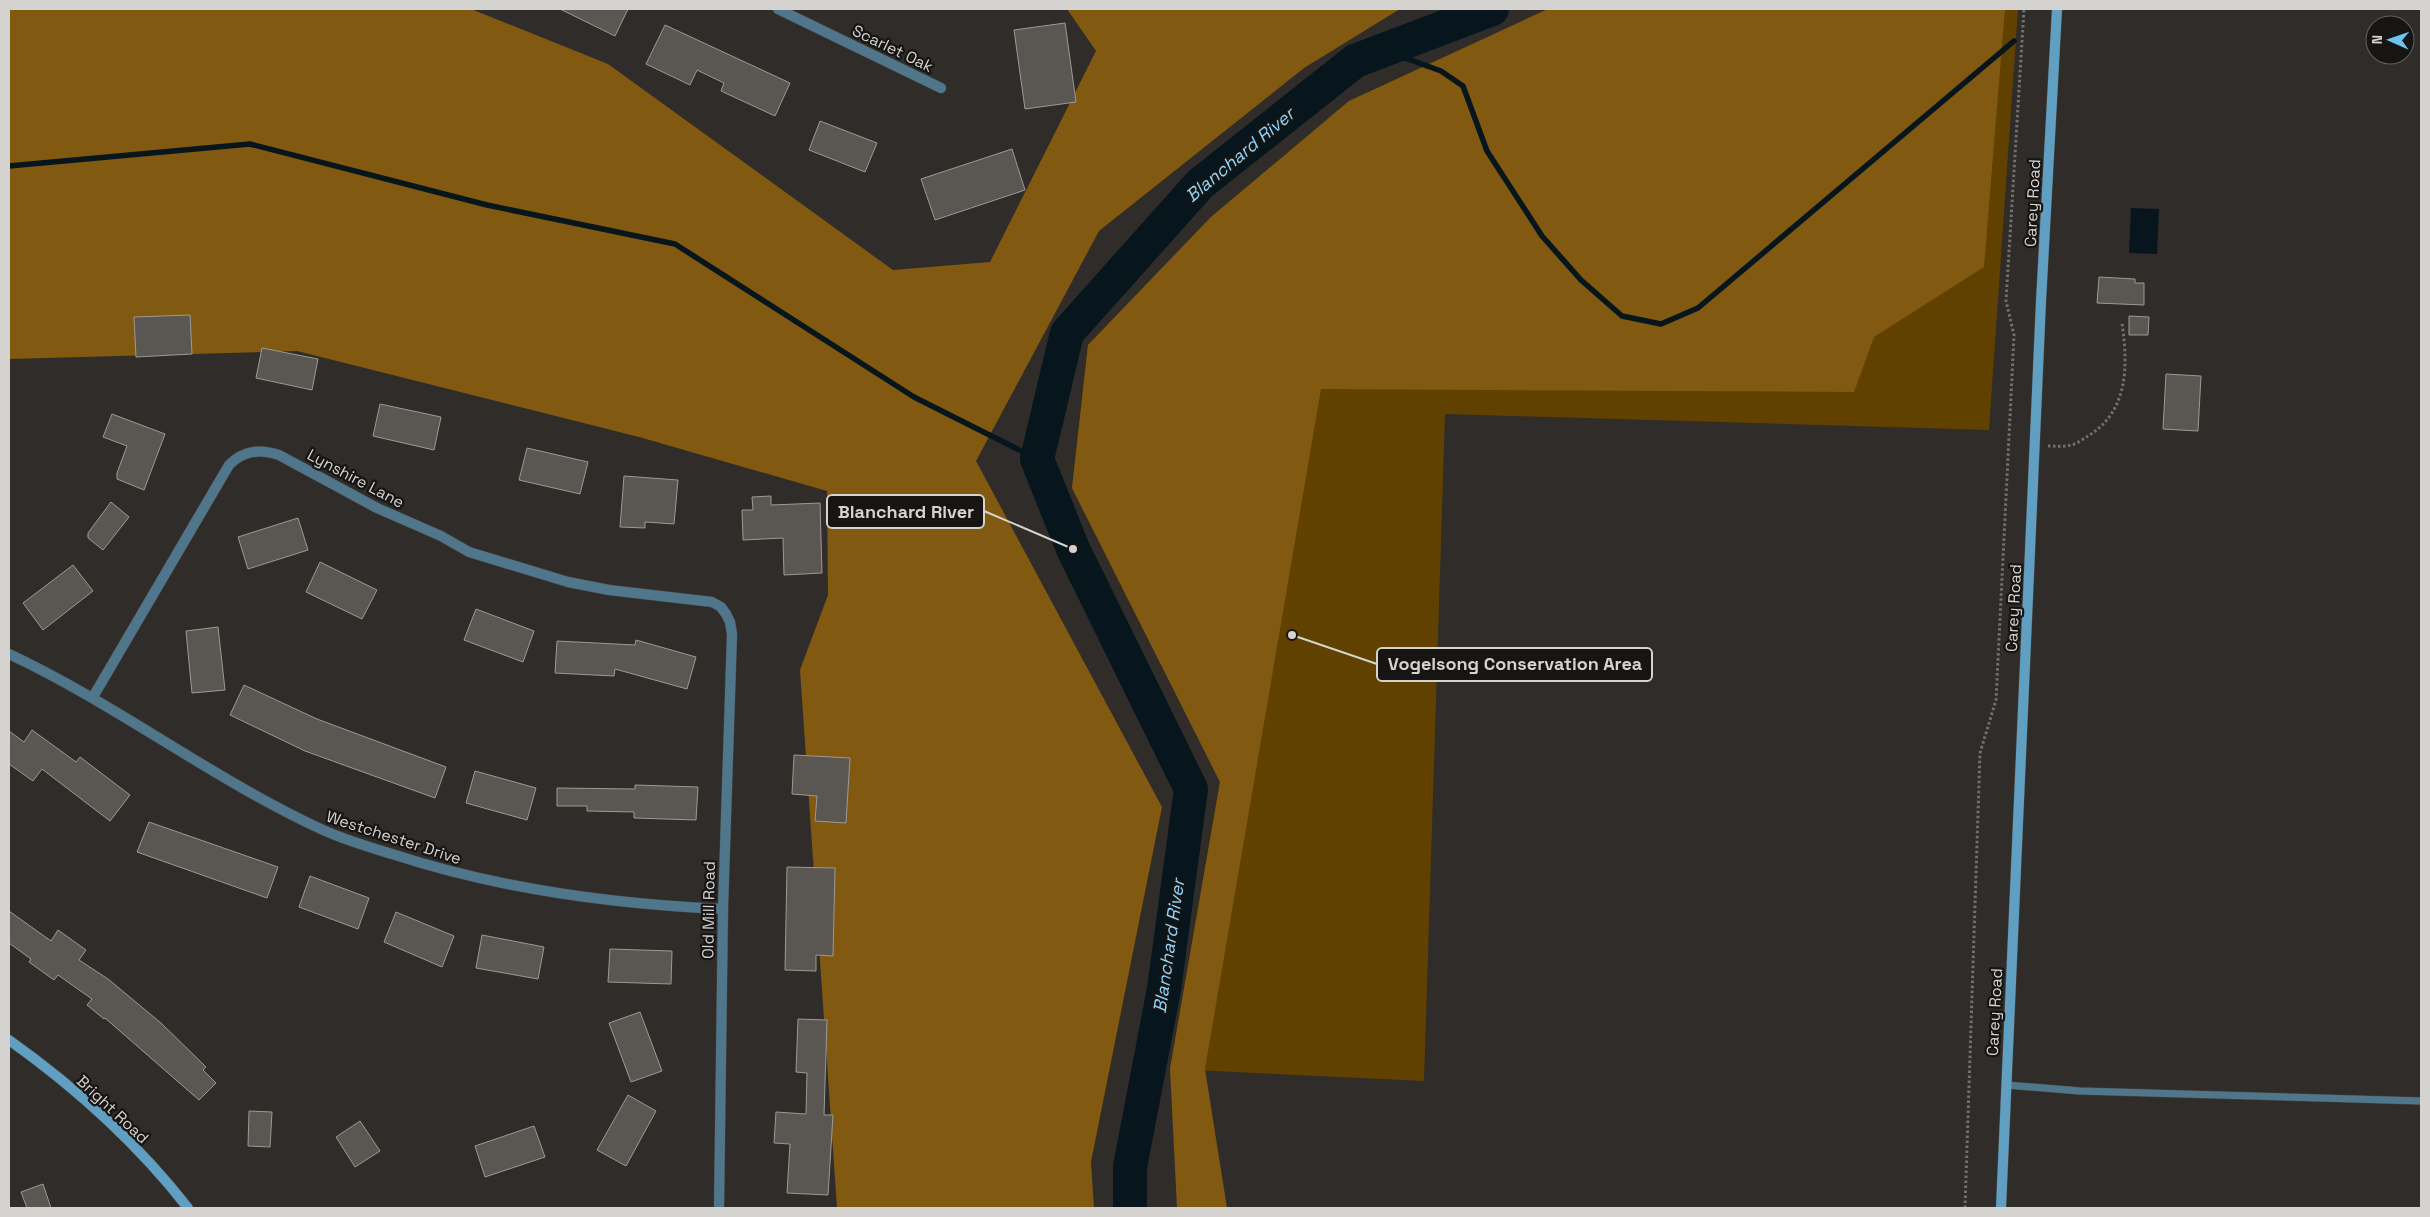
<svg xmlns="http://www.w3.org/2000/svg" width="2430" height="1217" font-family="'Space Grotesk',sans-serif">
	<rect width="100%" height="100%" fill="#2f2c29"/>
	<polygon fill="#614100" points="1548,9 2018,9 1989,430 1445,414 1424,1081 1170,1069 1220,782 1072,488 1088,345 1211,217 1349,101"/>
	<g fill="#815910">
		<polygon points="9,9 471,9 608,64 893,270 990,262 1096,51 1067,9 1400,9 1304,68 1099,231 976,461 1162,807 1091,1162 1094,1208 837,1208 800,670 828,595 827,491 639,437 297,351 9,359"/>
		<polygon points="1548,9 2005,9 1984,267 1874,337 1854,392 1321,389 1205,1069 1227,1208 1177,1208 1170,1069 1220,782 1072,488 1088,345 1211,217 1349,101"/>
	</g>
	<polygon fill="#07151c" points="2131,208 2159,209 2157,254 2129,253"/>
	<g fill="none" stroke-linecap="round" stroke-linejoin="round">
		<g stroke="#07151c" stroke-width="5.5">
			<polyline points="1383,50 1441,71 1463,86 1487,151 1542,236 1581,280 1622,316 1661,324 1698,308 2014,41"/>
			<polyline points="9,166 250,144 487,205 675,244 914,397 1037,459"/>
		</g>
		<polyline stroke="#07151c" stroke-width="34" points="1130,1208 1130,1167 1164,989 1191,789 1073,549 1037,459 1067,333 1200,184 1355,61 1492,9"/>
	</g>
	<g fill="#5a5753" stroke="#9d9a96">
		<polygon points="560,9 628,9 615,36"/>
		<polygon points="1065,23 1076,102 1025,109 1014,30"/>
		<polygon points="665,25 790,83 775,116 721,91 724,83 697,70 690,85 646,64"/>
		<polygon points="820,121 877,143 865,172 809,150"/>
		<polygon points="1012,149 1025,190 935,220 921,179"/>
		<polygon points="2099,277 2135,279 2135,283 2144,283 2144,305 2097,303"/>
		<polygon points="190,315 192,354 136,357 134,317"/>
		<polygon points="2129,316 2149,317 2148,335 2129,335"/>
		<polygon points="262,348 318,359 312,390 256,378"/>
		<polygon points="2166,374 2201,376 2198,431 2163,429"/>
		<polygon points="380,404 441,417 434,450 373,436"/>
		<polygon points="112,414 165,434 144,490 117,479 117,473 127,446 103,437"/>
		<polygon points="527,448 588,462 580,494 519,480"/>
		<polygon points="624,476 678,480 674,524 645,522 645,528 620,527"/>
		<polygon points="771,496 771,505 820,503 822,573 784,575 783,538 743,540 742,510 753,510 752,497"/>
		<polygon points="111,502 129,517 103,550 88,538 88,533"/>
		<polygon points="298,518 308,550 248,569 238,537"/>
		<polygon points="320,562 377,590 362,619 306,592"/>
		<polygon points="73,565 93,591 43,630 23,603"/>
		<polygon points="476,609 534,631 523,662 464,640"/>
		<polygon points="218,627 225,690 192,693 186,631"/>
		<polygon points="636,640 696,657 687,689 615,669 614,676 555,673 557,641 635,645"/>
		<polygon points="244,685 317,719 446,767 435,798 305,751 230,715"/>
		<polygon points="32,730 76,762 80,757 130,795 110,821 42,769 33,781 9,764 9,731 24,742"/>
		<polygon points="794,755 850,758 846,823 815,821 817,796 792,794"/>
		<polygon points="475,771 536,788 527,820 466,803"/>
		<polygon points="635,785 698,787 696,820 634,818 634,812 587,811 587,806 557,806 557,788 635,789"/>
		<polygon points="149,822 278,867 267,898 137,852"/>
		<polygon points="787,867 835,868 833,956 816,955 816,971 785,970"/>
		<polygon points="310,876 369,898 358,929 299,907"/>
		<polygon points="9,911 51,941 58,930 86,950 79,960 108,979 161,1023 206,1067 203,1070 216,1083 199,1100 105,1018 104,1019 87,1005 92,999 58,975 54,980 29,962 31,959 9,943"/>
		<polygon points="396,912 454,936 442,967 384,942"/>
		<polygon points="482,935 544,947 538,979 476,968"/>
		<polygon points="610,949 672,951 671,984 608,982"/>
		<polygon points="640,1012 662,1071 631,1082 609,1023"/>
		<polygon points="798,1019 827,1020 824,1115 833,1115 828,1195 787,1193 790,1144 774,1143 776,1112 806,1114 807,1073 796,1072"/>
		<polygon points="628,1095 656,1111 626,1166 597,1150"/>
		<polygon points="249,1111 272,1112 270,1147 248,1146"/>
		<polygon points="360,1121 380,1151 355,1167 336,1137"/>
		<polygon points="534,1126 545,1157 485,1177 475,1146"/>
		<polygon points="43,1184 51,1208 27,1208 21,1192"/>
	</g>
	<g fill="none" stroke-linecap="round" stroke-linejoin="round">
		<g stroke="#494744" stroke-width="8">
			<polyline id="lane" points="2006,1085 2080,1091 2421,1101"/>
		</g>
		<g stroke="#494744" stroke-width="11">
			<g id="street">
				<polyline points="778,9 941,88"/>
				<path d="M9 654C118 705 214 780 323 830 345 840 369 847 392 854 499 889 610 904 723 909"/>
				<path d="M93 697 229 465C244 450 259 449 279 455L377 508 441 536 469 552 568 582 609 590 712 602 721 607 726 614 730 622 732 634 723 909 719 1208"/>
			</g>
		</g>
		<g stroke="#494744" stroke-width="11">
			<g id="secondary">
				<path d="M9 1040C75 1087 138 1144 188 1208"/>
				<polyline points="2001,1208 2041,301 2057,9"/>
			</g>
		</g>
		<g stroke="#73716e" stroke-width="3" stroke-dasharray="2.5 2.5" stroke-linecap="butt">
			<path d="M2048 446C2056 446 2064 447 2071 445 2077 444 2083 439 2088 436 2129 411 2128 365 2122 323"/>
			<polyline points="1965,1208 1980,753 1996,700 2014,335 2006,301 2024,9"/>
		</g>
		<use href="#lane" stroke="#50768c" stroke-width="7"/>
		<use href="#street" stroke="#50768c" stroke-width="10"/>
		<use href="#secondary" stroke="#609fc2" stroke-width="10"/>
	</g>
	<g text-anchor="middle" stroke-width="4.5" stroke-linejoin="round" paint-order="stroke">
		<g font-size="16" fill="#d4d3d0" stroke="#161513">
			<text transform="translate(893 48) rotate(26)" y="6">Scarlet Oak</text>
			<text transform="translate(2032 203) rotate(-87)" y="6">Carey Road</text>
			<text transform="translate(356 478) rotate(28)" y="6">Lynshire Lane</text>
			<text transform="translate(2013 608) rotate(-87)" y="6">Carey Road</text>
			<text transform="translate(394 837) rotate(18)" y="6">Westchester Drive</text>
			<text transform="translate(708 910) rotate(-89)" y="6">Old Mill Road</text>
			<text transform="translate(1994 1012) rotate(-87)" y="6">Carey Road</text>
			<text transform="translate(113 1109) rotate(43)" y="6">Bright Road</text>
		</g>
		<g font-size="18" font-style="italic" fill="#8ed6fd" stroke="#161513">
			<text transform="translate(1240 155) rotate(-40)" y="6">Blanchard River</text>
			<text transform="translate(1169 946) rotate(-82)" y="6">Blanchard River</text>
		</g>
	</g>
	<path fill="none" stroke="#d4d3d0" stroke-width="2" d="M1073 549L984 511M1292 635L1377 664"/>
	<g fill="#d4d3d0" stroke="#161513" stroke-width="2">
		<circle cx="1073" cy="549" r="5"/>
		<circle cx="1292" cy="635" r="5"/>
	</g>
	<g fill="#161513" stroke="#d4d3d0" stroke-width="2">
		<rect x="827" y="495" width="157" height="33" rx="5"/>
		<rect x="1377" y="648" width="275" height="33" rx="5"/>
	</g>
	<g font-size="18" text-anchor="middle" font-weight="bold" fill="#d4d3d0">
		<text x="906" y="518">Blanchard River</text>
		<text x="1515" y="670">Vogelsong Conservation Area</text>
	</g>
	<rect width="2430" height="1217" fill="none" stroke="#d4d3d0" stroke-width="20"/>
	<g transform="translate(2390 40) rotate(272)"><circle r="24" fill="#161513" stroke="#62615f"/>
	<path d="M0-4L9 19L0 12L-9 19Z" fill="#6bc3f2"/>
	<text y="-8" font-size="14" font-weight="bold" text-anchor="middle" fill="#d4d3d0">N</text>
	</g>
</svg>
